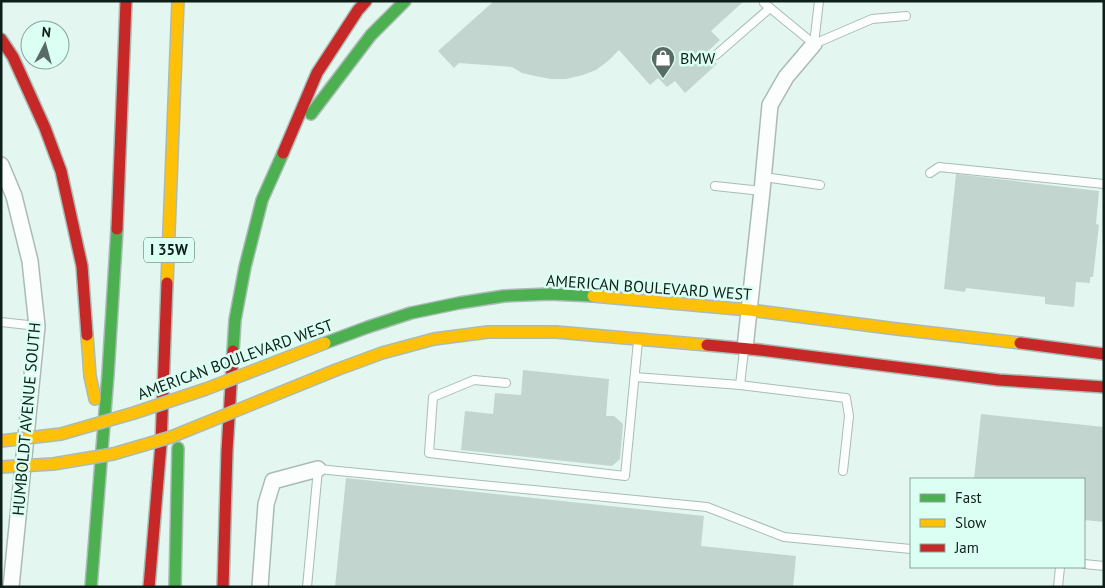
<svg xmlns="http://www.w3.org/2000/svg" width="1105" height="588" font-family="'PT Sans',sans-serif">
	<rect width="100%" height="100%" fill="#e3f7f0"/>
	<g fill="#c3d5cf">
		<polygon points="494,1 744,1 711,31 720,40 706,53 717,64 685,93 675,81 667,87 658,78 650,85 619,50 608,61 596,70 583,75 566,79 551,79 535,76 522,73 512,67 459,63 454,68 438,51"/>
		<polygon points="956,174 1099,191 1096,224 1099,225 1093,277 1090,277 1090,283 1076,282 1074,307 1045,304 1045,297 966,288 965,292 944,289"/>
		<polygon points="523,370 609,379 606,416 614,416 623,424 620,459 612,466 461,450 465,411 493,414 495,393 521,395"/>
		<polygon points="981,414 1104,427 1104,522 1084,520 1084,479 974,479"/>
		<polygon points="346,478 704,516 701,546 796,556 793,587 335,587"/>
	</g>
	<g fill="none" stroke-linecap="round" stroke-linejoin="round">
		<g stroke="#aabbb6" stroke-width="10">
			<g id="lane">
				<polyline points="764,3 814,44"/>
				<polyline points="814,44 872,19 906,16"/>
				<polyline points="814,44 819,1"/>
				<polyline points="716,55 770,8"/>
				<polyline points="930,173 939,167 1104,184"/>
				<polyline points="764,177 820,185"/>
				<polyline points="715,186 762,191"/>
				<polyline points="1,322 37,326"/>
				<polyline points="635,377 740,385 846,398 849,416 843,471"/>
				<polyline points="506,383 474,380 433,397 429,453 625,476 638,341"/>
				<polyline points="740,385 744,350"/>
				<polyline points="1084,564 1104,566"/>
				<polyline points="307,587 318,469 707,507 784,537 911,549"/>
				<polyline points="1058,587 1060,567"/>
			</g>
		</g>
		<g stroke="#aabbb6" stroke-width="18">
			<g id="street">
				<polyline points="1,165 14,196 30,261 37,326 11,587"/>
				<polyline points="745,348 762,191 770,105 786,77 814,44"/>
				<polyline points="260,587 266,504 273,481 318,469"/>
			</g>
		</g>
		<g stroke="#aabbb6" stroke-width="14">
			<g id="fast">
				<polyline points="311,114 371,35 405,1"/>
				<polyline points="325,343 368,327 411,313 459,303 504,296 550,294 593,296"/>
				<polyline points="233,351 235,320 245,267 262,200 283,153"/>
				<polyline points="91,587 108,374 117,229"/>
				<polyline points="175,587 178,448"/>
			</g>
		</g>
		<g stroke="#aabbb6" stroke-width="14">
			<g id="slow">
				<polyline points="167,283 178,1"/>
				<polyline points="593,296 749,310 897,329 1020,343"/>
				<polyline points="87,335 90,376 95,399"/>
				<polyline points="336,370 382,353 434,339 488,332 556,332 707,345"/>
			</g>
		</g>
		<g stroke="#aabbb6" stroke-width="14">
			<g id="jam">
				<polyline points="1,39 13,57 45,128 61,171 82,266 87,335"/>
				<polyline points="283,153 317,73 358,10 366,1"/>
				<polyline points="117,229 126,1"/>
				<polyline points="1020,343 1104,354"/>
				<polyline points="707,345 760,350 999,380 1104,387"/>
				<polyline points="149,587 161,444 167,283"/>
				<polyline points="223,587 227,451 233,351"/>
			</g>
		</g>
		<use href="#lane" stroke="#fbfefd" stroke-width="8"/>
		<use href="#street" stroke="#fbfefd" stroke-width="15"/>
		<use href="#fast" stroke="#4caf50" stroke-width="11"/>
		<use href="#slow" stroke="#ffc107" stroke-width="11"/>
		<use href="#jam" stroke="#c62828" stroke-width="11"/>
		<g stroke="#aabbb6" stroke-width="14" stroke-linecap="butt">
			<g id="slow-bridge">
				<polyline points="1,441 61,434 134,413 206,389 325,343"/>
				<polyline points="1,467 53,464 113,454 171,437 336,370"/>
			</g>
		</g>
		<use href="#slow-bridge" stroke="#ffc107" stroke-width="11"/>
	</g>
	<defs>
		<g id="shop-pin" transform="scale(1.25)"><path d="M0 17L-7.5 6A9.5 9.5 0 1 1 7.5 6Z" fill="#596b65" stroke="#dbfff3"/><path d="M-5-2.5h2.3a2.7 3.5 0 0 1 5.4 0H5L5.5 6h-11ZM-1.5-2.5h3a1.5 2.3 0 0 0-3 0Z" fill="#fff"/></g>
	</defs>
	<g fill-rule="evenodd">
		<use href="#shop-pin" x="663" y="58"/>
	</g>
	<g text-anchor="middle" stroke-width="5" stroke-linejoin="round" paint-order="stroke">
		<rect fill="#dbfff3" stroke="#4c625b" stroke-width="1" x="144" y="237.5" width="50" height="25" rx="4"/>
		<g font-size="15" font-weight="bold" fill="#0e1f1a">
			<text x="169" y="255">I 35W</text>
		</g>
		<g font-size="16" fill="#0e1f1a" stroke="#dbfff3" text-anchor="start">
			<text x="680" y="64">BMW</text>
		</g>
		<g font-size="16" fill="#0e1f1a" stroke="#dbfff3">
			<text transform="translate(649 287) rotate(4)" y="6">AMERICAN BOULEVARD WEST</text>
			<text transform="translate(235 359) rotate(-20)" y="6">AMERICAN BOULEVARD WEST</text>
			<text transform="translate(26 419) rotate(-85)" y="6">HUMBOLDT AVENUE SOUTH</text>
		</g>
	</g>
	<rect width="1105" height="588" fill="none" stroke="#0e1f1a" stroke-width="5"/>
	<rect x="910" y="478" width="175" height="90" fill="#dbfff3" stroke="#89a59c"/>
	<rect x="920" y="494" width="25" height="8" fill="#4caf50" stroke="#89a59c"/>
	<text x="955" y="503" font-size="15" fill="#0e1f1a">Fast</text>
	<rect x="920" y="519" width="25" height="8" fill="#ffc107" stroke="#89a59c"/>
	<text x="955" y="528" font-size="15" fill="#0e1f1a">Slow</text>
	<rect x="920" y="544" width="25" height="8" fill="#c62828" stroke="#89a59c"/>
	<text x="955" y="553" font-size="15" fill="#0e1f1a">Jam</text>
	<g transform="translate(45 45) rotate(6)"><circle r="24" fill="#dbfff3" stroke="#89a59c"/>
	<path d="M0-4L9 19L0 12L-9 19Z" fill="#596b65"/>
	<text y="-8" font-size="14" font-weight="bold" text-anchor="middle" fill="#0e1f1a">N</text>
	</g>
</svg>
